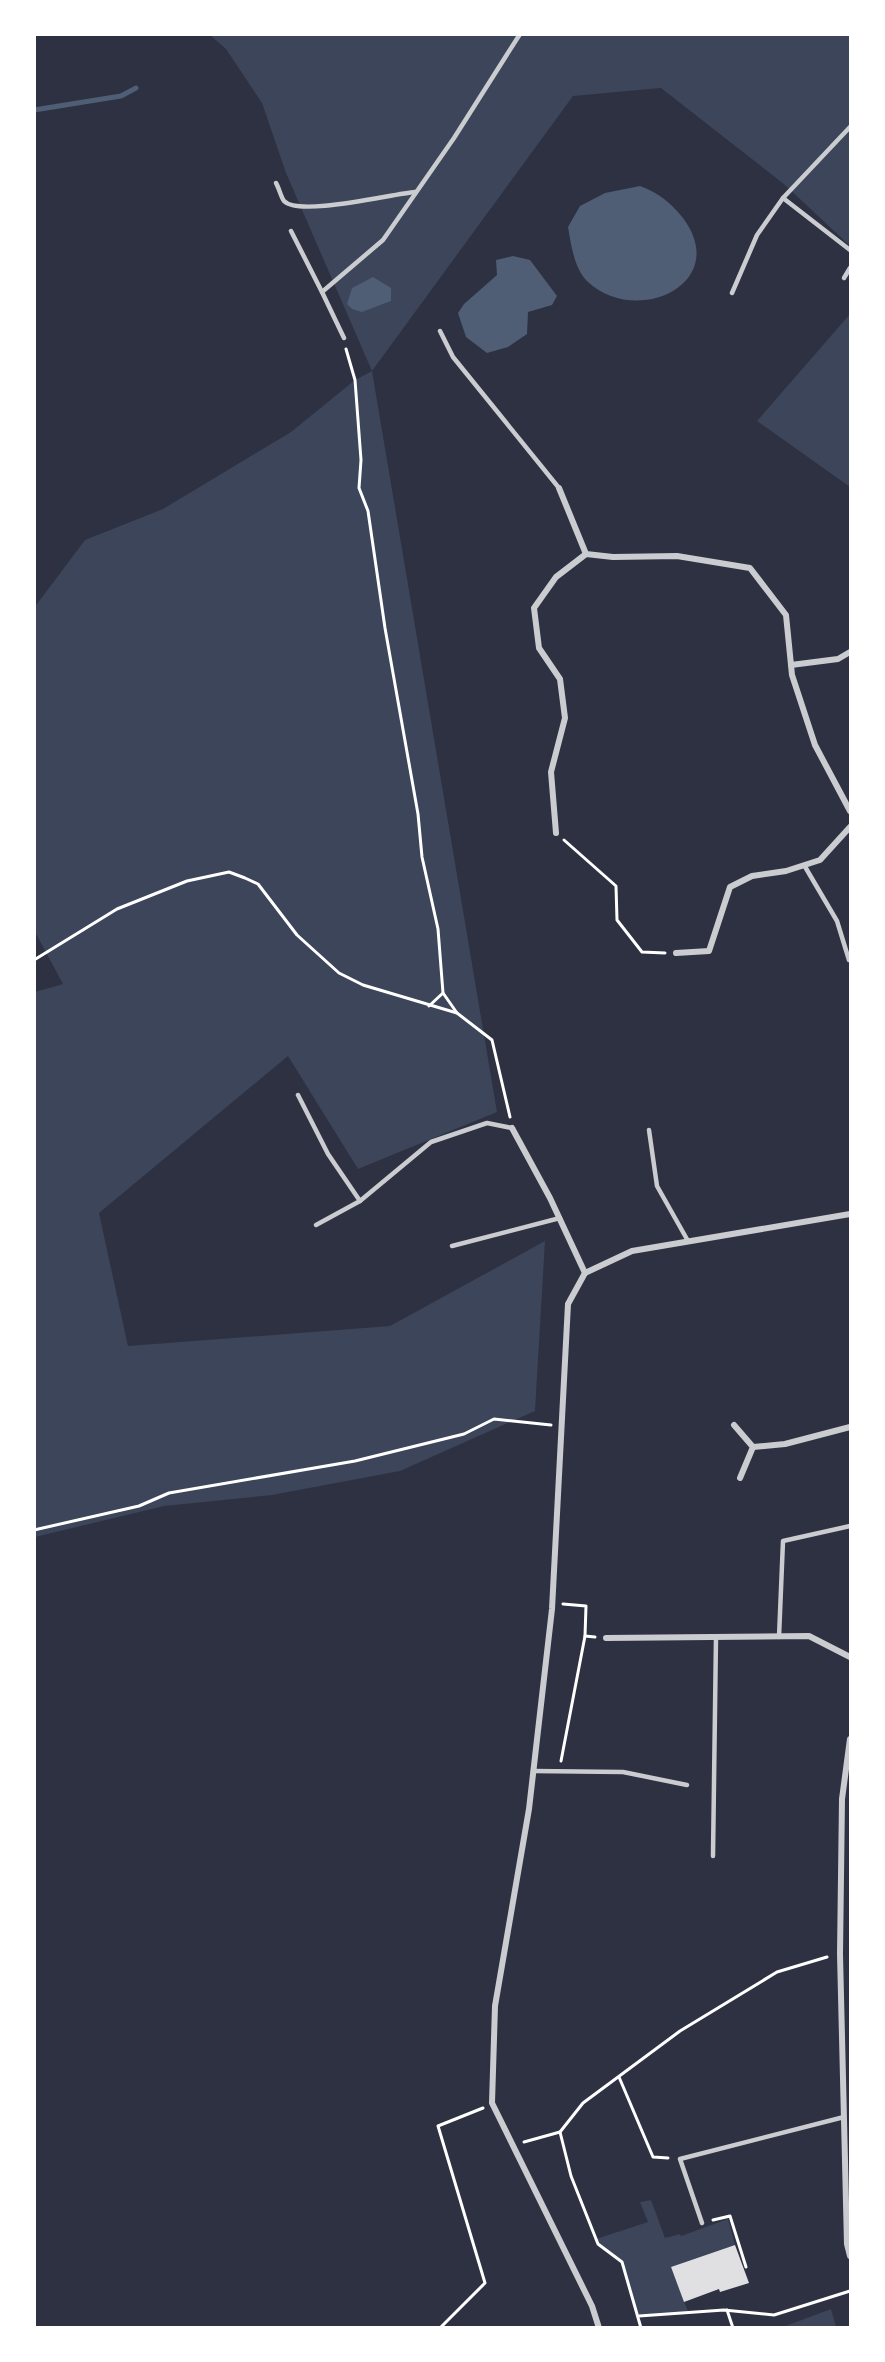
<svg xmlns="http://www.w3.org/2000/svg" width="885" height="2362" font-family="'PT Serif',serif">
	<rect width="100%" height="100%" fill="#2d3142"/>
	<g fill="#3c4559">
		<polygon points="210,35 850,35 850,246 785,185 661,88 573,96 372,371 497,1112 358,1169 288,1056 99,1213 128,1346 390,1326 545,1241 535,1411 400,1471 272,1495 164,1506 35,1537 35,992 63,984 35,932 34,608 85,540 163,509 291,432 355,380 372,371 286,173 262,103 226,49"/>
		<polygon points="850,314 850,487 757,421"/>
		<polygon points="651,2200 665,2238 680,2234 681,2236 728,2219 735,2245 671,2267 689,2314 639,2316 622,2262 598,2244 596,2239 648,2222 640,2202"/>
		<polygon points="831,2309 836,2327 783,2327"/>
	</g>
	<g fill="#4f5d75">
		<path d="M640 186C659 193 670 202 683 218 732 284 636 327 588 282 574 269 571 244 568 227L580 206 605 193Z"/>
		<polygon points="513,256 530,260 557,296 552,305 528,312 527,334 508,347 487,353 466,337 458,313 464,304 497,275 496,260"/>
		<polygon points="373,277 391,288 391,301 362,312 352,309 347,304 352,288"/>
	</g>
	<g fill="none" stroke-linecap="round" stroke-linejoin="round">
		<polyline stroke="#4f5d75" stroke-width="5" points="34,110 121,96 136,88"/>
	</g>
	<polygon fill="#e0e0e3" points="735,2245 749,2283 720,2292 719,2289 684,2302 671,2267"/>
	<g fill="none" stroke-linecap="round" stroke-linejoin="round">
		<g stroke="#fff" stroke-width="3">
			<polyline points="346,349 355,380 361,460 359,488 368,511 385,628 418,814 422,857 438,929 443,993 457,1013"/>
			<polyline points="564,840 616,886 617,920 642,952 665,953"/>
			<polyline points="34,960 117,909 187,881 229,872 245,878 258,884 297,935 339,973 363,985 457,1013 492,1040 510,1117"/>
			<polyline points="429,1006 443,993"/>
			<polyline points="34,1530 139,1506 169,1493 355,1461 464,1434 494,1419 551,1425"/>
			<polyline points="563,1604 586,1606 585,1636"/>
			<polyline points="561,1761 585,1636 595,1637"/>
			<polyline points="619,2077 653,2157 668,2158"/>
			<polyline points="524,2142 560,2132"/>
			<polyline points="713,2220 730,2216 746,2267"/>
			<polyline points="727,2310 733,2328"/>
			<polyline points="639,2316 724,2310 774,2315 850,2291"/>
			<polyline points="440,2328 485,2283 438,2126 483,2108"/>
			<polyline points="641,2328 622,2262 598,2244 571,2176 560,2132 583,2103 680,2031 777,1972 827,1957"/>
		</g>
		<g stroke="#caccd0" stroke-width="4.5">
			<polyline points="850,127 783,198 850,250"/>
			<path d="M276 183C279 188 281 197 284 201 299 217 391 194 415 192"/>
			<polyline points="291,231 322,292"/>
			<polyline points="844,278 850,268"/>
			<polyline points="732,293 757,235 783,198"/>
			<polyline points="440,331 453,357 559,488"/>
			<polyline points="344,338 322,292 383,240 454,138 520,34"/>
			<polyline points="804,865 837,921 849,960"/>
			<polyline points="298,1095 328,1154 360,1201 431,1142 487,1123 512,1128"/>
			<polyline points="649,1130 657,1186 688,1241"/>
			<polyline points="316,1225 360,1201"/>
			<polyline points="452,1246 560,1218"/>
			<polyline points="779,1637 783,1541 850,1526"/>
			<polyline points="533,1771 623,1772 687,1785"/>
			<polyline points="713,1856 716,1637"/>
			<polyline points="702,2223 680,2159 844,2117"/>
		</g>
		<g stroke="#caccd0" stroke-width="6">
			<polyline points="559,488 586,554 613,557 677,556 750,568 786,615 792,675 815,745 850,811"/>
			<polyline points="791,665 838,659 850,652"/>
			<polyline points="556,833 551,772 565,718 560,679 539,648 534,608 556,577 586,554"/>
			<polyline points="676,953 709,951 730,887 752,876 786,871 820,860 850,827"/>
			<polyline points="512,1128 550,1198 585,1273 632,1251 850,1214"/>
			<polyline points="585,1273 568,1304 552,1609 529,1809 495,2006 492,2103 592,2306 599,2328"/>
			<polyline points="734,1425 753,1447 740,1478"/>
			<polyline points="753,1447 785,1444 850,1427"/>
			<polyline points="606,1638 809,1636 850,1657"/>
			<polyline points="850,1739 842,1799 840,1954 847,2244 850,2256"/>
		</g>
	</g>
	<rect width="885" height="2362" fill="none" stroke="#ffffff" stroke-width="72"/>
</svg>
